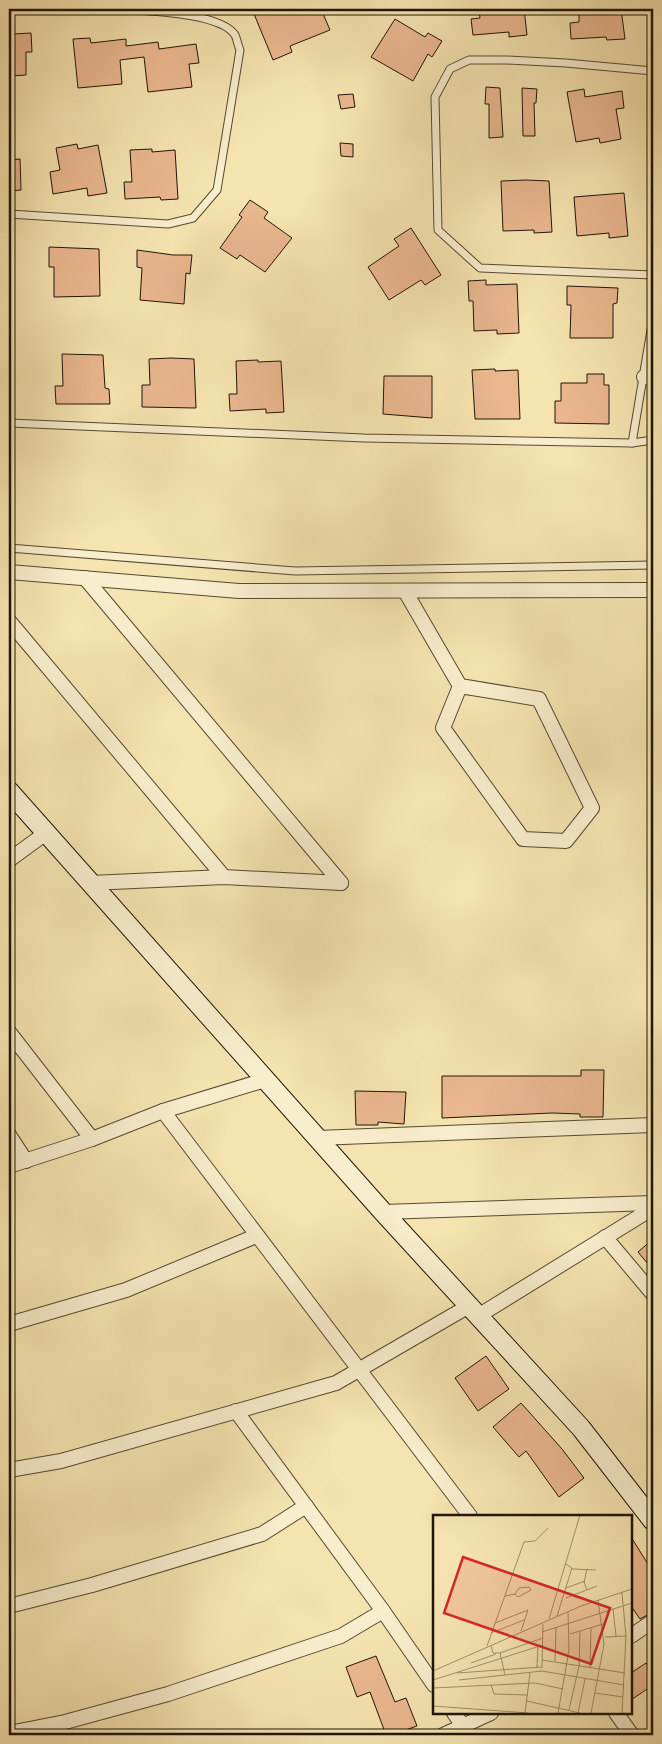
<svg xmlns="http://www.w3.org/2000/svg" width="662" height="1744" font-family="'Libre Bodoni',serif">
	<rect width="100%" height="100%" fill="#f5e4b0"/>
	<filter id="stains"><feTurbulence type="fractalNoise" baseFrequency=".004" numOctaves="4"/><feColorMatrix values="0 0 0 0 .2 0 0 0 0 .09 0 0 0 0 .02 0 0 0 .5 -.17"/></filter>
	<radialGradient id="worn" r=".72"><stop offset=".6" stop-color="#630" stop-opacity="0"/><stop offset="1" stop-color="#630" stop-opacity=".3"/></radialGradient>
	<g fill="#eab78f" stroke="#1f1509">
		<polygon points="252,9 321,9 330,30 290,46 292,52 273,60"/>
		<polygon points="479,9 524,9 527,35 509,37 509,32 473,35 471,19 480,18"/>
		<polygon points="579,9 621,9 625,39 607,40 606,37 571,39 570,23 579,22"/>
		<polygon points="395,19 425,37 428,33 442,41 432,57 428,54 413,81 371,57"/>
		<polygon points="31,33 32,52 26,52 26,75 9,76 9,50 14,49 13,34"/>
		<polygon points="90,38 91,43 126,39 126,46 158,42 159,49 196,44 199,63 189,64 192,87 148,92 144,57 120,60 122,84 78,88 73,39"/>
		<polygon points="486,87 500,88 503,137 489,138 489,104 485,104"/>
		<polygon points="522,88 537,89 536,103 534,103 535,136 523,136"/>
		<polygon points="584,89 585,97 622,91 624,108 616,109 621,139 600,143 599,138 576,142 567,92"/>
		<polygon points="353,94 355,107 341,109 338,95"/>
		<polygon points="340,143 353,144 353,157 341,156"/>
		<polygon points="77,144 78,149 98,145 107,193 88,196 87,188 53,194 50,172 60,170 56,148"/>
		<polygon points="152,149 152,152 175,150 178,199 161,200 160,197 125,199 124,182 132,182 130,150"/>
		<polygon points="20,159 21,190 9,191 9,160"/>
		<polygon points="526,180 549,181 552,232 534,233 534,230 503,231 501,181"/>
		<polygon points="624,193 628,236 609,238 609,233 577,236 574,197"/>
		<polygon points="250,200 268,212 264,218 292,238 265,272 240,255 237,259 220,248 242,217 239,215"/>
		<polygon points="411,228 441,275 425,285 421,280 389,300 368,267 399,246 394,239"/>
		<polygon points="49,247 99,249 100,296 54,297 54,267 49,267"/>
		<polygon points="137,250 173,255 192,255 190,274 186,273 184,304 140,300 142,268 137,267"/>
		<polygon points="486,280 486,285 517,284 519,333 497,334 497,330 474,331 473,301 469,301 468,281"/>
		<polygon points="567,286 618,288 617,303 613,304 613,338 570,338 571,305 567,305"/>
		<polygon points="62,354 103,355 105,388 109,389 110,404 56,404 55,386 63,386"/>
		<polygon points="171,358 194,359 196,408 142,407 142,385 150,385 149,359"/>
		<polygon points="258,360 258,362 281,361 284,412 266,413 266,409 230,411 229,394 237,394 236,361"/>
		<polygon points="495,369 495,371 518,370 520,419 475,419 472,370"/>
		<polygon points="587,374 604,374 604,385 609,385 609,424 555,423 555,401 561,401 561,383 587,383"/>
		<polygon points="384,376 432,376 432,418 383,414"/>
		<polygon points="581,1070 604,1070 603,1117 580,1117 580,1114 552,1113 442,1118 442,1076 581,1076"/>
		<polygon points="355,1091 406,1092 404,1124 378,1122 378,1125 356,1125"/>
		<polygon points="653,1239 653,1270 638,1252"/>
		<polygon points="486,1356 509,1389 478,1411 455,1378"/>
		<polygon points="521,1403 562,1449 584,1478 559,1497 526,1451 519,1457 493,1427"/>
		<polygon points="631,1537 653,1572 653,1612 640,1619 631,1606"/>
		<polygon points="376,1656 395,1702 406,1698 417,1726 391,1735 386,1735 370,1692 357,1697 346,1667"/>
		<polygon points="646,1663 653,1674 653,1685 631,1700 631,1673"/>
	</g>
	<g fill="none" stroke-linecap="round" stroke-linejoin="round">
		<g stroke="#544933" stroke-width="9">
			<g id="service">
				<polyline points="653,71 566,63 507,60 469,60 450,69 435,97 438,230 480,268 653,275"/>
				<path d="M9 214 168 224 193 218 217 190 240 50C238 46 237 39 235 35 220 12 144 11 118 9"/>
				<polyline points="9,423 364,438 632,443 653,440"/>
				<polyline points="632,443 653,318"/>
				<polyline points="9,548 295,571 653,565"/>
			</g>
		</g>
		<g stroke="#544933" stroke-width="16">
			<g id="minor">
				<polyline points="644,377 653,378"/>
				<polyline points="9,572 239,591 653,590"/>
				<polyline points="85,578 341,883"/>
				<polyline points="405,591 460,686 539,699 592,808 566,841 523,839 443,728 460,686"/>
				<polyline points="9,621 224,877"/>
				<polyline points="9,860 46,833"/>
				<polyline points="90,883 224,877 341,883"/>
				<polyline points="9,1032 92,1139"/>
				<polyline points="163,1111 470,1516"/>
				<polyline points="9,1135 26,1161"/>
				<polyline points="317,1138 653,1125"/>
				<polyline points="9,1166 92,1139 163,1111 265,1080"/>
				<polyline points="383,1212 653,1203"/>
				<polyline points="605,1237 653,1294"/>
				<polyline points="478,1316 653,1208"/>
				<polyline points="9,1324 126,1290 256,1236"/>
				<polyline points="236,1411 383,1611 434,1685"/>
				<polyline points="9,1470 61,1461 336,1383 469,1306"/>
				<polyline points="9,1606 92,1585 262,1534 306,1506"/>
				<polyline points="631,1636 653,1621"/>
				<polyline points="454,1713 463,1726"/>
				<polyline points="616,1713 632,1735"/>
				<polyline points="9,1733 65,1722 168,1694 341,1636 383,1611"/>
				<polyline points="443,1735 491,1713"/>
			</g>
		</g>
		<g stroke="#1f1509" stroke-width="21">
			<polyline id="secondary" points="9,791 383,1212 581,1428 653,1521"/>
		</g>
		<use href="#service" stroke="#f8edcc" stroke-width="7"/>
		<use href="#minor" stroke="#f8edcc" stroke-width="14"/>
		<use href="#secondary" stroke="#f8edcc" stroke-width="19"/>
	</g>
	<g transform="translate(433 1515)">
		<rect width="199" height="199" fill="#f5e4b0"/>
		<path fill="none" stroke="#9f916d" stroke-width="1" d="M133 49 140 54 163 55M133 73 152 66M154 75 151 67 154 54M72 81 82 79 86 73 96 72 98 75 85 82 82 79M133 83 164 71M180 94 183 121M124 101 139 53M116 104 147 0M62 108 95 95M88 116 95 95M109 117 199 88M58 118 91 105M137 119 170 109M172 122 193 121M58 130 60 138H67L110 123M54 131 91 27 102 26 115 13M67 138 72 160M109 145 192 158M122 146 123 112M38 148 63 139M104 152 105 131M157 152 158 113M109 153 110 109M0 156 148 91 199 74M24 158 109 152M0 165 110 130M26 165 109 156 191 170M58 170 61 179 95 180M0 173 102 168 130 174M162 178 190 182M94 186 147 198M0 191 95 198M136 195 146 151 147 116M92 198 97 158M125 198 136 135 135 96M145 198 152 164M158 198 171 129 165 85M189 198 193 121 189 78"/>
		<path fill="#d62828" fill-opacity="0.15" stroke="#d62828" stroke-width="2.5" d="M30 42 177 93 158 149 11 98Z"/>
		<rect width="199" height="199" fill="none" stroke="#1f1509" stroke-width="2.5"/>
	</g>
	<rect width="662" height="1744" fill="none" stroke="#f5e4b0" stroke-width="30"/>
	<rect x="10" y="10" width="642" height="1724" fill="none" stroke="#1f1509" stroke-width="2.5"/>
	<rect x="15" y="15" width="632" height="1714" fill="none" stroke="#1f1509"/>
	<rect width="100%" height="100%" filter="url(#stains)"/>
	<rect width="100%" height="100%" fill="url(#worn)"/>
</svg>
